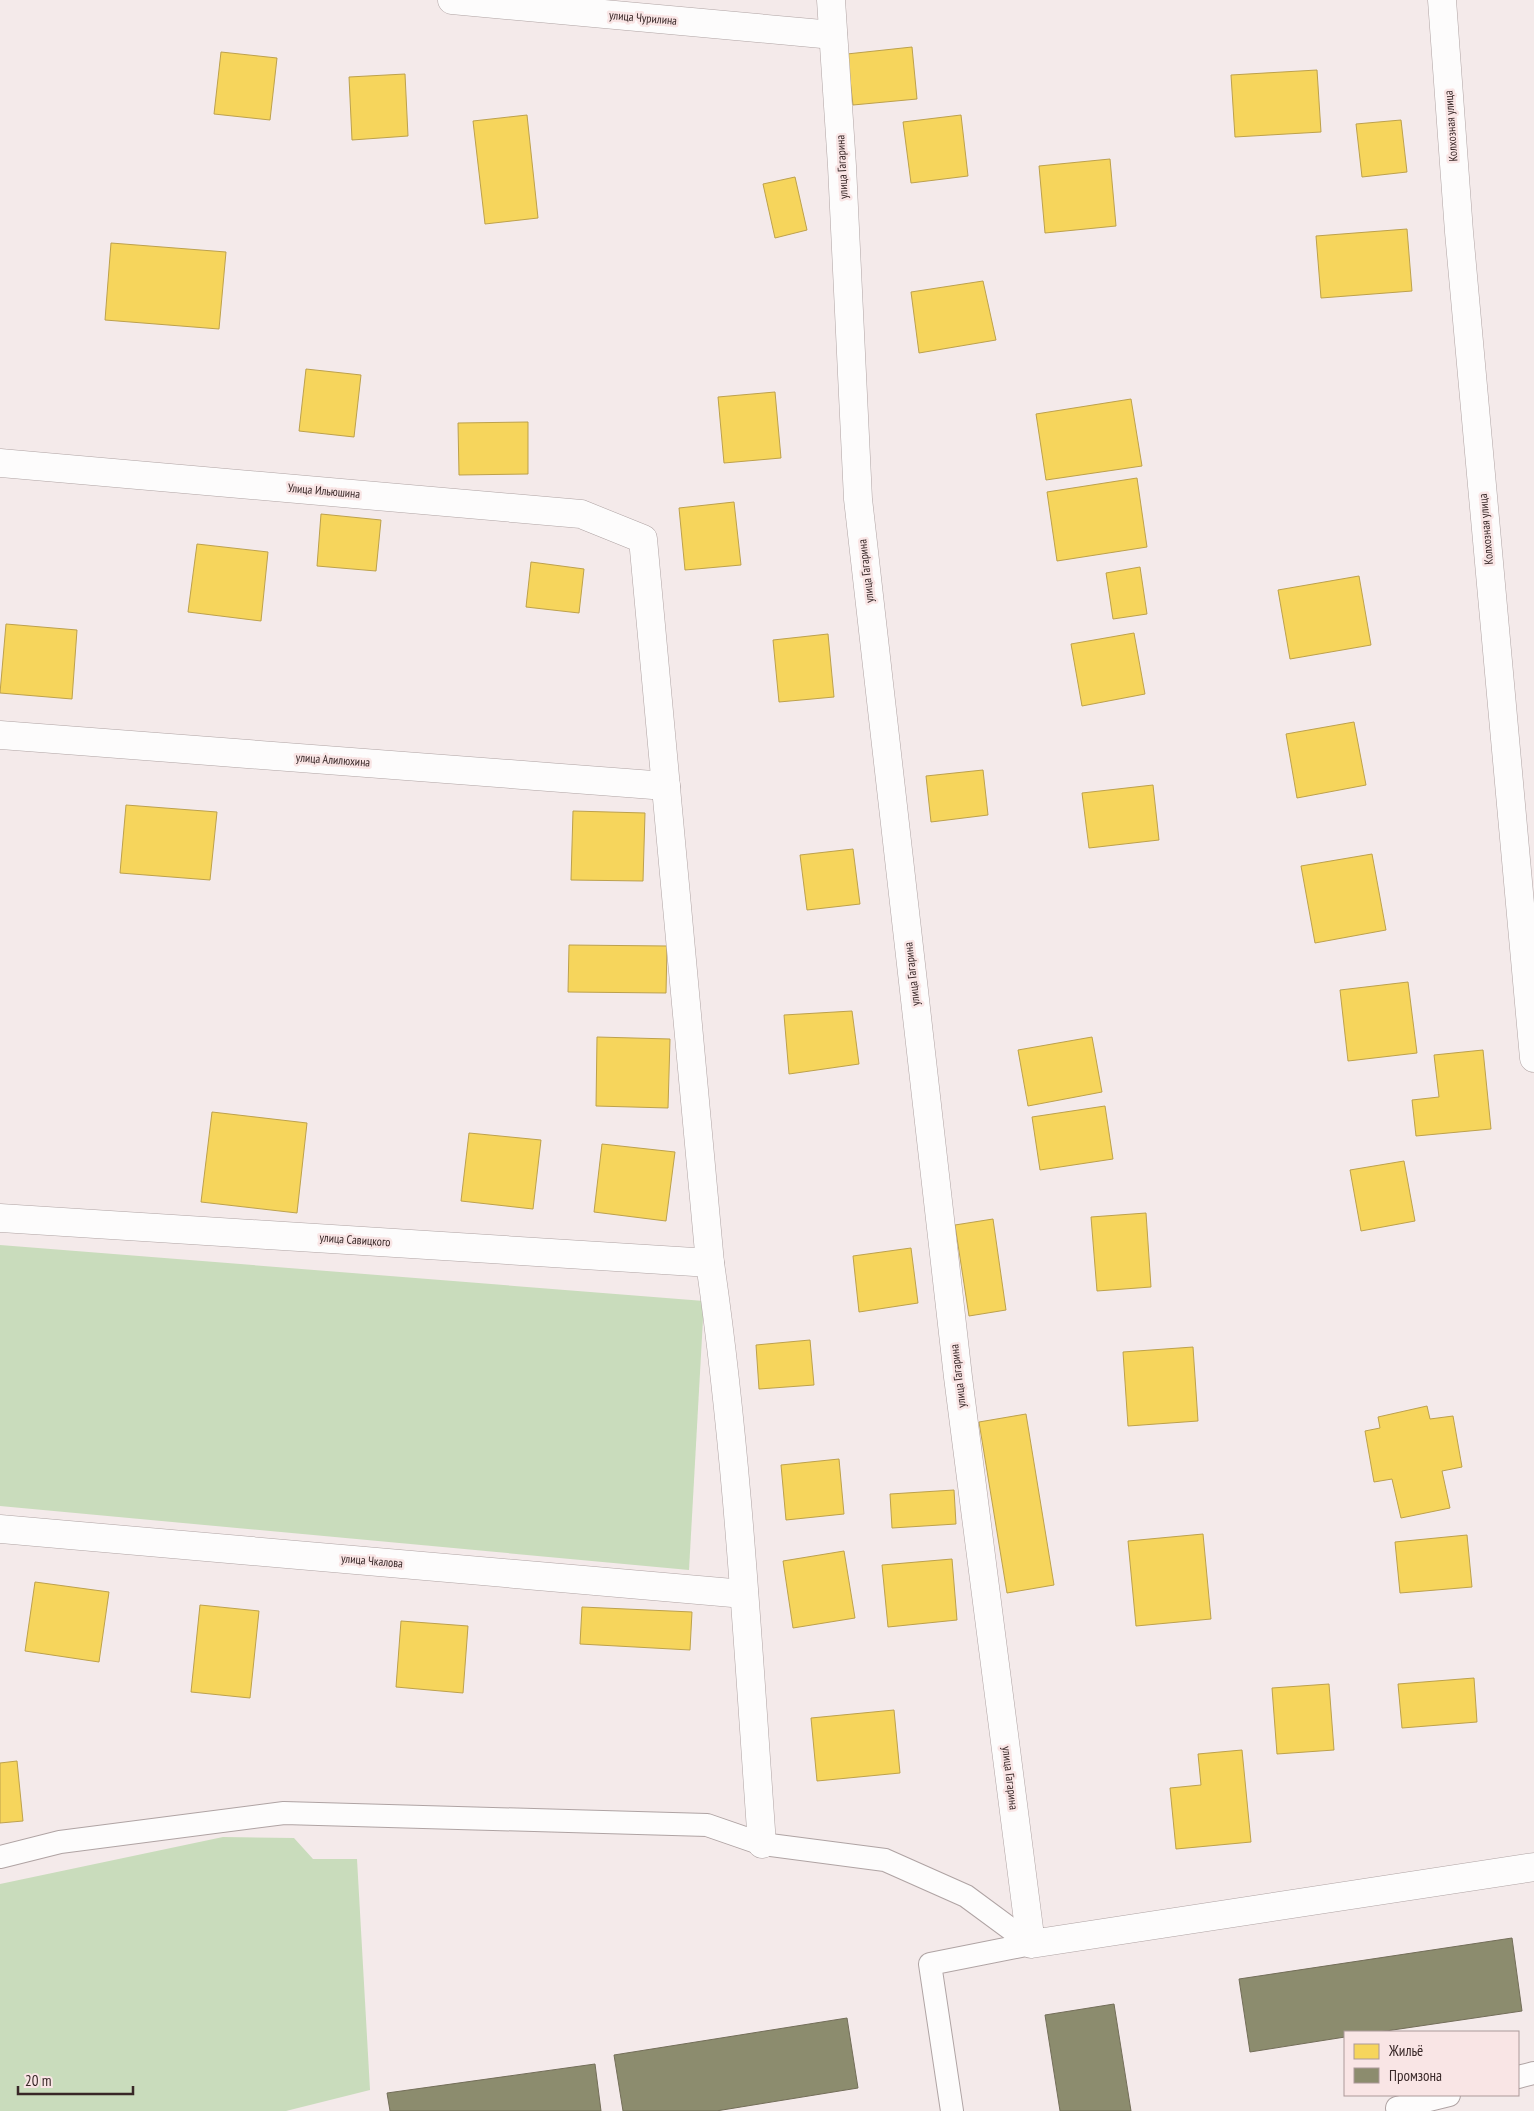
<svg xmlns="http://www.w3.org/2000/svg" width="1534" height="2111" font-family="'PT Sans Narrow',sans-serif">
	<rect width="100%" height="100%" fill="#f4eaea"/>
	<g fill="#c9dcbc">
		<polygon points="0,1245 704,1301 689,1570 0,1506"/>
		<polygon points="223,1837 294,1838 313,1859 357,1859 370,2090 286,2111 0,2111 0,1884"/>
	</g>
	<g fill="#f6d55c" stroke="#bda14c">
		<polygon points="912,47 917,99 853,105 847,54"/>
		<polygon points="221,52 277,58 270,120 214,114"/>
		<polygon points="1317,70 1321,132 1235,137 1231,75"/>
		<polygon points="405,74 408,136 352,140 349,77"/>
		<polygon points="527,115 538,218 485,224 473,121"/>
		<polygon points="961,115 968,176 911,183 903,122"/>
		<polygon points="1401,120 1407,172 1362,177 1356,124"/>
		<polygon points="1110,159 1116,226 1045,233 1039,166"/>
		<polygon points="795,177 807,230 775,238 763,184"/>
		<polygon points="1407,229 1412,291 1321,298 1316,236"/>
		<polygon points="111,243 226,252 219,329 105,320"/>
		<polygon points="983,281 996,340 919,353 911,292"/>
		<polygon points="306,369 361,375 354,437 299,431"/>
		<polygon points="775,392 781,458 724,463 718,397"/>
		<polygon points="1131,399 1142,466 1046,480 1036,414"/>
		<polygon points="528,422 528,474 459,475 458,423"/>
		<polygon points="1137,478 1147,547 1057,561 1047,492"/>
		<polygon points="734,502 741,565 685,570 679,508"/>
		<polygon points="321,514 381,520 376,571 317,566"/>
		<polygon points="197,544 268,552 261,621 188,612"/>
		<polygon points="531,562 584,569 579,613 526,607"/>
		<polygon points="1140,567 1147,614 1113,619 1106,573"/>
		<polygon points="1359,576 1371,645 1290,659 1278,590"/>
		<polygon points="6,624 77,630 72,699 0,693"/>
		<polygon points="1134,633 1145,694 1082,706 1071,644"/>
		<polygon points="828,634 834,697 779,702 773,640"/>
		<polygon points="1354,722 1366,785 1297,798 1286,734"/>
		<polygon points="983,770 988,815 931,822 926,776"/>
		<polygon points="1153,785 1159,840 1089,848 1082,793"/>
		<polygon points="126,805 217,812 210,880 120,873"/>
		<polygon points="573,811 645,813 643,881 571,880"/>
		<polygon points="853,849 860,904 807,910 800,855"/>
		<polygon points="1372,854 1386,930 1315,943 1301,866"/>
		<polygon points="569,945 667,946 666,993 568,992"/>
		<polygon points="1408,982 1417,1053 1348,1061 1340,990"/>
		<polygon points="852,1011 859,1064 789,1074 784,1015"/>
		<polygon points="597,1037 670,1039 668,1108 596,1106"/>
		<polygon points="1092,1037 1102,1092 1028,1106 1018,1050"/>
		<polygon points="1483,1050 1491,1129 1416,1136 1412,1100 1439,1097 1434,1055"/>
		<polygon points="1105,1106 1113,1159 1040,1170 1032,1117"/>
		<polygon points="212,1112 307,1123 297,1213 201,1202"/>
		<polygon points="469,1133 541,1140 533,1209 461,1201"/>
		<polygon points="602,1144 675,1152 666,1221 594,1212"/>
		<polygon points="1404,1161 1415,1221 1361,1231 1350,1170"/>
		<polygon points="1146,1213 1151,1287 1097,1291 1091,1217"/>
		<polygon points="993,1219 1006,1310 969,1316 955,1225"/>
		<polygon points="911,1248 918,1303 859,1312 853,1256"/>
		<polygon points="810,1340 814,1385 759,1389 756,1345"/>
		<polygon points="1193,1347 1198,1421 1128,1426 1123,1352"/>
		<polygon points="1427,1406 1430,1419 1453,1416 1462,1467 1442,1471 1450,1508 1401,1518 1392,1479 1374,1482 1365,1431 1380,1428 1378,1417"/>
		<polygon points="1026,1414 1054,1585 1007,1593 979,1422"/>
		<polygon points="839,1459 844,1514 786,1520 781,1465"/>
		<polygon points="954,1490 956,1524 892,1528 890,1494"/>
		<polygon points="1203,1534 1211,1619 1136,1626 1128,1541"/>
		<polygon points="1467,1535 1472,1587 1400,1593 1395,1542"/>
		<polygon points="844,1551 855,1618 793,1628 783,1561"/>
		<polygon points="952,1559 957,1620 888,1627 882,1565"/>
		<polygon points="35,1582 109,1592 99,1662 25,1651"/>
		<polygon points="200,1605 259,1611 250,1698 191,1692"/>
		<polygon points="582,1607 692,1612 690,1650 580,1644"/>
		<polygon points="401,1621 468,1626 463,1693 396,1687"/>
		<polygon points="1474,1678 1477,1722 1402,1728 1398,1684"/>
		<polygon points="1329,1684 1334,1750 1277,1754 1272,1688"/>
		<polygon points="894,1710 900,1773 817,1781 811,1718"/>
		<polygon points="1242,1750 1251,1842 1176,1849 1170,1788 1201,1785 1198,1754"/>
		<polygon points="17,1761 23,1821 0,1823 0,1763"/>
	</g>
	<g fill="#8c8c6e" stroke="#736e59">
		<polygon points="1512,1938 1522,2011 1379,2032 1345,2032 1345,2037 1250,2052 1239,1979"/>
		<polygon points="1114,2004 1131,2111 1060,2111 1045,2015"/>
		<polygon points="847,2018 858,2088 716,2111 623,2111 614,2055"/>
		<polygon points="595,2064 601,2111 390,2111 387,2093"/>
	</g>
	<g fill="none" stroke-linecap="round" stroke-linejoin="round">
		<g stroke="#afa3a3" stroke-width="24">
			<g id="service">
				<polyline points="0,1857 60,1842 284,1813 707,1825 762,1844 885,1860 966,1896 1031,1944"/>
				<polyline points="1518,2077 1534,2073"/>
				<polyline points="952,2111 930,1964 1031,1944"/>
				<polyline points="1398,2111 1397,2108 1449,2095"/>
			</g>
		</g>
		<g stroke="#afa3a3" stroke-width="29">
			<g id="minor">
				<polyline points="452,0 833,35"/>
				<polyline points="831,0 842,166 858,499 958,1377 1031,1944 1534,1867"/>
				<polyline points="1442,0 1459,232 1534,1058"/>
				<path d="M0 463 581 514 643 539 710 1263C738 1455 748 1650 762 1844"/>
				<polyline points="0,735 666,786"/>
				<polyline points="0,1218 710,1263"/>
				<polyline points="0,1529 744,1594"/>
			</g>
		</g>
		<use href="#service" stroke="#fdfcfc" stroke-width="22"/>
		<use href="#minor" stroke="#fdfcfc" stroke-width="28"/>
	</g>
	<g text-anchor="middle" stroke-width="5" stroke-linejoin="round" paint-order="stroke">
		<g font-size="12" fill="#382727" stroke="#f9e5e5">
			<text transform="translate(643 18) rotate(5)" y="4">улица Чурилина</text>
			<text transform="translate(1451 126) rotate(-94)" y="4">Колхозная улица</text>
			<text transform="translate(842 167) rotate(-93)" y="4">улица Гагарина</text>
			<text transform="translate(324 491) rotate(5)" y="4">Улица Ильюшина</text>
			<text transform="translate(1486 529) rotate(-95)" y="4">Колхозная улица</text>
			<text transform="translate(866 571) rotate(-97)" y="4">улица Гагарина</text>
			<text transform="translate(333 760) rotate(4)" y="4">улица Алилюхина</text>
			<text transform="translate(912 974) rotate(-97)" y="4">улица Гагарина</text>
			<text transform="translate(355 1240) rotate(4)" y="4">улица Савицкого</text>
			<text transform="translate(958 1376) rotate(-97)" y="4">улица Гагарина</text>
			<text transform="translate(372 1561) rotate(5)" y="4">улица Чкалова</text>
			<text transform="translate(1010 1778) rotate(83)" y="4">улица Гагарина</text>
		</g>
	</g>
	<rect x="1344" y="2031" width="175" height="65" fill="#f9e5e5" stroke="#ac9999"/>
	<rect x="1354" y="2044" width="25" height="15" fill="#f6d55c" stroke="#ac9999"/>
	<text x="1389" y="2056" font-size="15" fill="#382727">Жильё</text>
	<rect x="1354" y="2068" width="25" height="15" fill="#8c8c6e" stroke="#ac9999"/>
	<text x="1389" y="2081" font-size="15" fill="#382727">Промзона</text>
	<path d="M18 2086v8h115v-8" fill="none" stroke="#382727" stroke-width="2.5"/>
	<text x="25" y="2086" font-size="15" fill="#382727" stroke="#f9e5e5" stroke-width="4" paint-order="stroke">20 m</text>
</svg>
